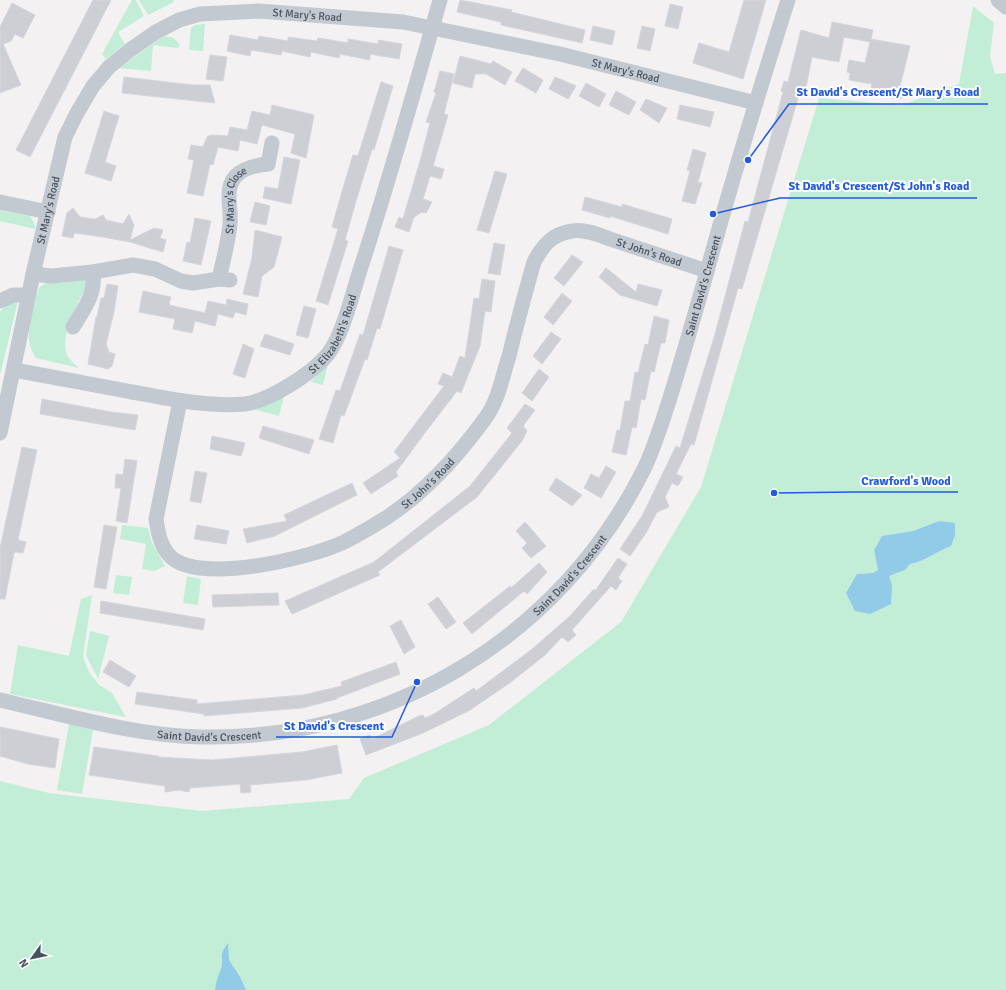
<svg xmlns="http://www.w3.org/2000/svg" width="1006" height="990" font-family="Signika,sans-serif">
	<rect width="100%" height="100%" fill="#f3f1f1"/>
	<g fill="#c2eed8" fill-rule="evenodd">
		<polygon points="132,0 136,0 144,16 118,32 125,44 106,59 102,54"/>
		<polygon points="139,0 173,0 174,2 148,15"/>
		<path d="M973 6 994 23 990 56 995 74 1006 73V990H0V781L49 793 202 811 349 799 364 778 489 725 621 622 701 487 819 98 902 105 959 84ZM939 521 951 546C937 551 924 562 910 564 897 580 876 575 857 574L873 573 878 570 874 550 882 536 913 531Z"/>
		<polygon points="205,24 203,51 189,50 191,28 195,25"/>
		<polygon points="164,36 174,38 180,45 178,48 153,45 151,71 119,68"/>
		<polygon points="0,210 30,216 35,225 35,229 0,221"/>
		<path d="M91 279C81 297 57 336 68 357 71 361 75 365 79 368L36 358C21 335 33 313 39 288L48 281Z"/>
		<polygon points="19,297 0,375 0,312 8,303"/>
		<polygon points="328,364 323,385 311,382"/>
		<polygon points="285,392 279,416 253,409"/>
		<polygon points="122,525 148,528 152,543 165,566 154,571 142,569 146,544 120,539"/>
		<polygon points="116,575 132,577 129,595 113,593"/>
		<polygon points="187,576 201,579 198,605 183,603"/>
		<polygon points="92,595 83,657 89,672 99,685 112,693 126,717 10,694 18,645 69,656 81,599"/>
		<polygon points="90,631 109,636 98,679 86,655"/>
		<polygon points="69,724 93,730 82,794 57,790"/>
	</g>
	<g fill="#91cbe8">
		<path d="M939 521 955 523V535L951 546C937 551 924 562 910 564L905 570 889 576 892 586 891 604 870 614 855 611 846 593 857 574 873 573 878 570 874 550 882 536 913 531Z"/>
		<path d="M228 943 229 960 240 977 246 990H215C216 982 218 976 221 969 225 957 217 957 228 943Z"/>
	</g>
	<g fill="#cecfd5" stroke="#d5d6db">
		<polygon points="93,0 111,0 30,157 16,150"/>
		<polygon points="460,0 512,10 511,12 585,30 582,43 501,25 501,22 457,12"/>
		<polygon points="744,0 766,0 743,79 693,63 699,43 729,52"/>
		<polygon points="12,3 35,15 23,38 15,34 11,41 3,44 21,85 0,93 0,27"/>
		<polygon points="670,4 683,7 678,29 665,26"/>
		<polygon points="832,22 873,30 871,39 910,46 900,86 903,86 901,99 870,95 872,84 849,80 850,73 847,72 849,60 865,63 870,42 844,37 839,62 812,57 805,92 803,92 802,96 799,95 742,289 738,288 694,445 691,444 676,474 683,477 678,486 672,483 665,497 669,507 657,512 646,533 630,556 620,549 642,516 676,446 680,448 715,334 745,221 748,222 783,92 781,91 784,81 788,82 801,30 829,38"/>
		<polygon points="593,26 615,31 612,45 590,40"/>
		<polygon points="642,26 655,29 650,51 637,48"/>
		<polygon points="230,35 258,40 259,36 288,41 288,37 317,41 318,38 348,43 348,39 378,44 378,40 402,44 399,59 370,54 370,60 340,54 339,58 311,52 310,57 282,51 281,55 251,50 250,56 227,51"/>
		<polygon points="210,55 227,57 223,81 206,79"/>
		<polygon points="460,56 491,64 493,61 512,72 505,85 486,74 475,74 472,88 453,83"/>
		<polygon points="523,68 543,80 536,93 515,81"/>
		<polygon points="440,71 454,74 444,114 448,115 433,166 444,169 441,179 430,176 423,199 432,202 426,213 422,212 414,217 409,232 395,227 399,217 403,219 422,154 430,123 426,122 436,93 434,92"/>
		<polygon points="124,77 193,85 210,85 215,103 122,93"/>
		<polygon points="555,77 576,86 568,99 549,89"/>
		<polygon points="381,82 393,86 374,150 372,149 356,201 345,240 348,241 328,305 316,301 338,229 332,227 343,188 353,155 358,156"/>
		<polygon points="586,83 606,94 599,107 579,96"/>
		<polygon points="616,91 636,102 629,115 609,105"/>
		<polygon points="646,99 667,108 659,123 640,110"/>
		<polygon points="272,105 314,115 306,158 291,153 295,134 262,125 257,144 240,140 238,151 218,147 213,165 210,164 203,196 187,193 194,160 188,159 191,145 203,147 207,137 211,135 228,136 230,127 247,130 252,111 270,115"/>
		<polygon points="680,105 714,112 710,127 677,119"/>
		<polygon points="104,111 119,116 105,162 116,166 111,181 85,173"/>
		<polygon points="693,149 706,153 698,182 702,183 695,204 682,201 690,171 687,170"/>
		<polygon points="284,157 300,160 291,204 263,198 265,187 278,189"/>
		<polygon points="495,171 507,174 489,233 477,230"/>
		<polygon points="585,197 622,207 622,204 672,219 668,234 610,216 610,218 582,210"/>
		<polygon points="255,202 270,206 266,225 250,222"/>
		<polygon points="73,208 80,217 95,219 103,215 106,220 123,224 129,214 134,225 130,240 154,228 163,230 160,238 166,240 163,252 130,242 103,237 74,233 73,238 62,236 67,213"/>
		<polygon points="195,218 211,221 201,265 183,261 187,242 190,243"/>
		<polygon points="255,230 282,237 274,267 262,276 258,297 243,294 252,258"/>
		<polygon points="494,243 505,245 500,275 488,273"/>
		<polygon points="389,246 403,250 380,329 377,328 367,360 365,359 344,416 341,415 333,443 319,439 336,390 340,391 360,334 363,335"/>
		<polygon points="572,255 583,262 564,286 554,278"/>
		<polygon points="606,268 636,292 638,284 662,290 657,306 620,295 599,277"/>
		<polygon points="482,279 495,281 491,312 485,311 480,346 461,393 457,391 427,430 396,472 398,476 371,494 363,483 400,458 394,452 444,386 438,384 443,373 452,377 460,356 465,358 474,298 479,299"/>
		<polygon points="107,284 118,286 114,312 106,344 109,352 115,354 112,366 108,369 88,364 96,317 97,317 101,298 104,298"/>
		<polygon points="143,291 171,297 169,305 205,313 208,301 226,305 227,299 248,304 246,315 235,312 233,318 218,314 215,326 195,321 192,333 173,329 175,319 139,312"/>
		<polygon points="562,293 572,301 553,325 544,317"/>
		<polygon points="304,306 316,309 308,338 296,335"/>
		<polygon points="654,316 669,320 665,343 661,343 654,372 651,371 645,400 641,399 636,428 632,427 626,455 612,452 617,430 620,430 625,401 630,401 635,372 638,373 645,344 648,345"/>
		<polygon points="551,332 561,339 542,364 533,356"/>
		<polygon points="265,334 294,344 290,355 260,346"/>
		<polygon points="243,344 254,349 245,378 233,374"/>
		<polygon points="539,369 549,377 532,401 522,393"/>
		<polygon points="42,399 111,412 138,415 135,430 40,414"/>
		<polygon points="525,404 535,410 523,426 527,431 522,441 477,497 378,572 380,575 292,614 285,601 374,562 470,486 512,433 507,428"/>
		<polygon points="263,426 314,440 309,454 259,438"/>
		<polygon points="212,436 245,443 241,456 210,449"/>
		<polygon points="22,447 37,450 18,540 26,542 23,553 16,552 14,553 5,599 0,599 0,548"/>
		<polygon points="125,459 137,461 127,523 116,521 121,488 115,488 116,474 123,475"/>
		<polygon points="606,466 616,472 601,498 584,488 591,474 599,478"/>
		<polygon points="195,471 207,473 201,503 190,501"/>
		<polygon points="556,478 582,495 572,506 549,490"/>
		<polygon points="352,483 357,495 275,536 247,543 243,529 287,521 284,515"/>
		<polygon points="525,522 546,546 531,558 522,548 527,543 516,531"/>
		<polygon points="104,525 117,527 106,589 94,587"/>
		<polygon points="197,525 229,531 226,544 194,539"/>
		<polygon points="618,558 627,564 618,578 622,581 616,590 611,586 572,630 576,635 568,642 562,637 545,655 511,682 470,710 423,733 366,755 360,739 370,735 372,739 419,716 423,715 425,718 434,714 474,688 476,691 531,650 570,616 594,589 595,591"/>
		<polygon points="539,563 547,572 527,594 524,591 472,634 463,623 510,586 511,588"/>
		<polygon points="278,593 279,605 213,607 212,595"/>
		<polygon points="438,597 456,622 446,629 428,604"/>
		<polygon points="101,601 205,619 203,630 100,613"/>
		<polygon points="401,620 415,647 404,654 390,626"/>
		<polygon points="110,660 136,676 129,687 103,672"/>
		<polygon points="396,662 400,674 337,698 337,699 302,708 204,716 204,714 135,704 137,692 197,700 197,704 303,695 342,686 341,682"/>
		<polygon points="0,727 59,739 55,768 28,764 0,756"/>
		<polygon points="337,745 342,773 306,780 250,785 251,792 241,793 240,784 190,788 189,792 179,790 165,792 165,786 89,775 94,747 158,756 158,757 212,760 302,752"/>
	</g>
	<g fill="none" stroke-linecap="round" stroke-linejoin="round">
		<g stroke="#c2c9d1" stroke-width="15">
			<polyline points="998,0 1006,7"/>
			<polyline points="0,202 48,212"/>
			<polyline points="33,274 51,276 93,272 133,265 155,269 181,281 193,283 219,279"/>
			<path id="s1" d="M230 280 219 279C223 261 228 243 230 224 231 215 229 206 229 197 228 173 247 166 268 164L272 143"/>
			<polyline points="0,301 13,295 29,295"/>
			<path d="M73 327C84 309 96 294 93 272"/>
			<path id="s2" d="M14 370C54 377 93 385 132 392 169 399 207 407 245 404 269 401 313 373 328 354 344 333 353 290 362 264 390 177 415 89 440 0"/>
			<path id="s3" d="M180 401 156 519C158 532 160 545 169 555 196 586 311 558 344 542 358 535 373 526 386 518 424 493 457 457 484 420 498 402 502 378 509 356 517 324 525 293 534 262 543 245 552 234 572 231 585 228 604 237 616 241 647 251 677 261 707 271"/>
			<path id="s4" d="M0 433 33 274 65 137 77 113 93 86 109 67 130 50 156 32 179 20 200 14 259 11 403 22 560 54 756 103"/>
			<path id="s5" d="M0 700C66 715 135 736 202 737 389 740 559 638 643 471 654 449 661 425 669 401 682 359 694 317 706 275 731 183 759 91 788 0"/>
		</g>
	</g>
	<g text-anchor="middle" stroke-width="4" stroke-linejoin="round" paint-order="stroke">
		<g font-size="11" fill="#49515d" stroke="#fff">
			<text dy="4" stroke="none"><textPath href="#s4" startOffset="600">St Mary's Road</textPath></text>
			<text dy="4" stroke="none"><textPath href="#s4" startOffset="924">St Mary's Road</textPath></text>
			<text dy="4" stroke="none"><textPath href="#s1" startOffset="93">St Mary's Close</textPath></text>
			<text dy="4" stroke="none"><textPath href="#s4" startOffset="228">St Mary's Road</textPath></text>
			<text dy="4" stroke="none"><textPath href="#s3" startOffset="827">St John's Road</textPath></text>
			<text dy="4" stroke="none"><textPath href="#s5" startOffset="944">Saint David's Crescent</textPath></text>
			<text dy="4" stroke="none"><textPath href="#s2" startOffset="352">St Elizabeth's Road</textPath></text>
			<text dy="4" stroke="none"><textPath href="#s3" startOffset="444">St John's Road</textPath></text>
			<text dy="4" stroke="none"><textPath href="#s5" startOffset="621">Saint David's Crescent</textPath></text>
			<text dy="4" stroke="none"><textPath href="#s5" startOffset="213">Saint David's Crescent</textPath></text>
		</g>
	</g>
	<path fill="none" stroke="#225bdc" stroke-width="1.5" d="M748 160L789 104H988M713 214L780 198H977M774 493L853 492H958M417 682L392 737H276"/>
	<g fill="#225bdc" stroke="#fff" stroke-width="1.5">
		<circle cx="748" cy="160" r="4"/>
		<circle cx="713" cy="214" r="4"/>
		<circle cx="774" cy="493" r="4"/>
		<circle cx="417" cy="682" r="4"/>
	</g>
	<g font-size="12" text-anchor="middle" font-weight="bold" fill="#225bdc" stroke="#fff" stroke-width="4" stroke-linejoin="round" paint-order="stroke">
		<text x="888" y="96">St David's Crescent/St Mary's Road</text>
		<text x="879" y="190">St David's Crescent/St John's Road</text>
		<text x="906" y="485">Crawford's Wood</text>
		<text x="334" y="730">St David's Crescent</text>
	</g>
	<g transform="translate(32 958) rotate(237)" stroke="#ffffff" stroke-width="3" paint-order="stroke">
	<path d="M0-3L7 15L0 10L-7 15Z" fill="#49515d"/>
	<text y="-6" font-size="11" font-weight="bold" text-anchor="middle" fill="#49515d">N</text>
	</g>
</svg>
